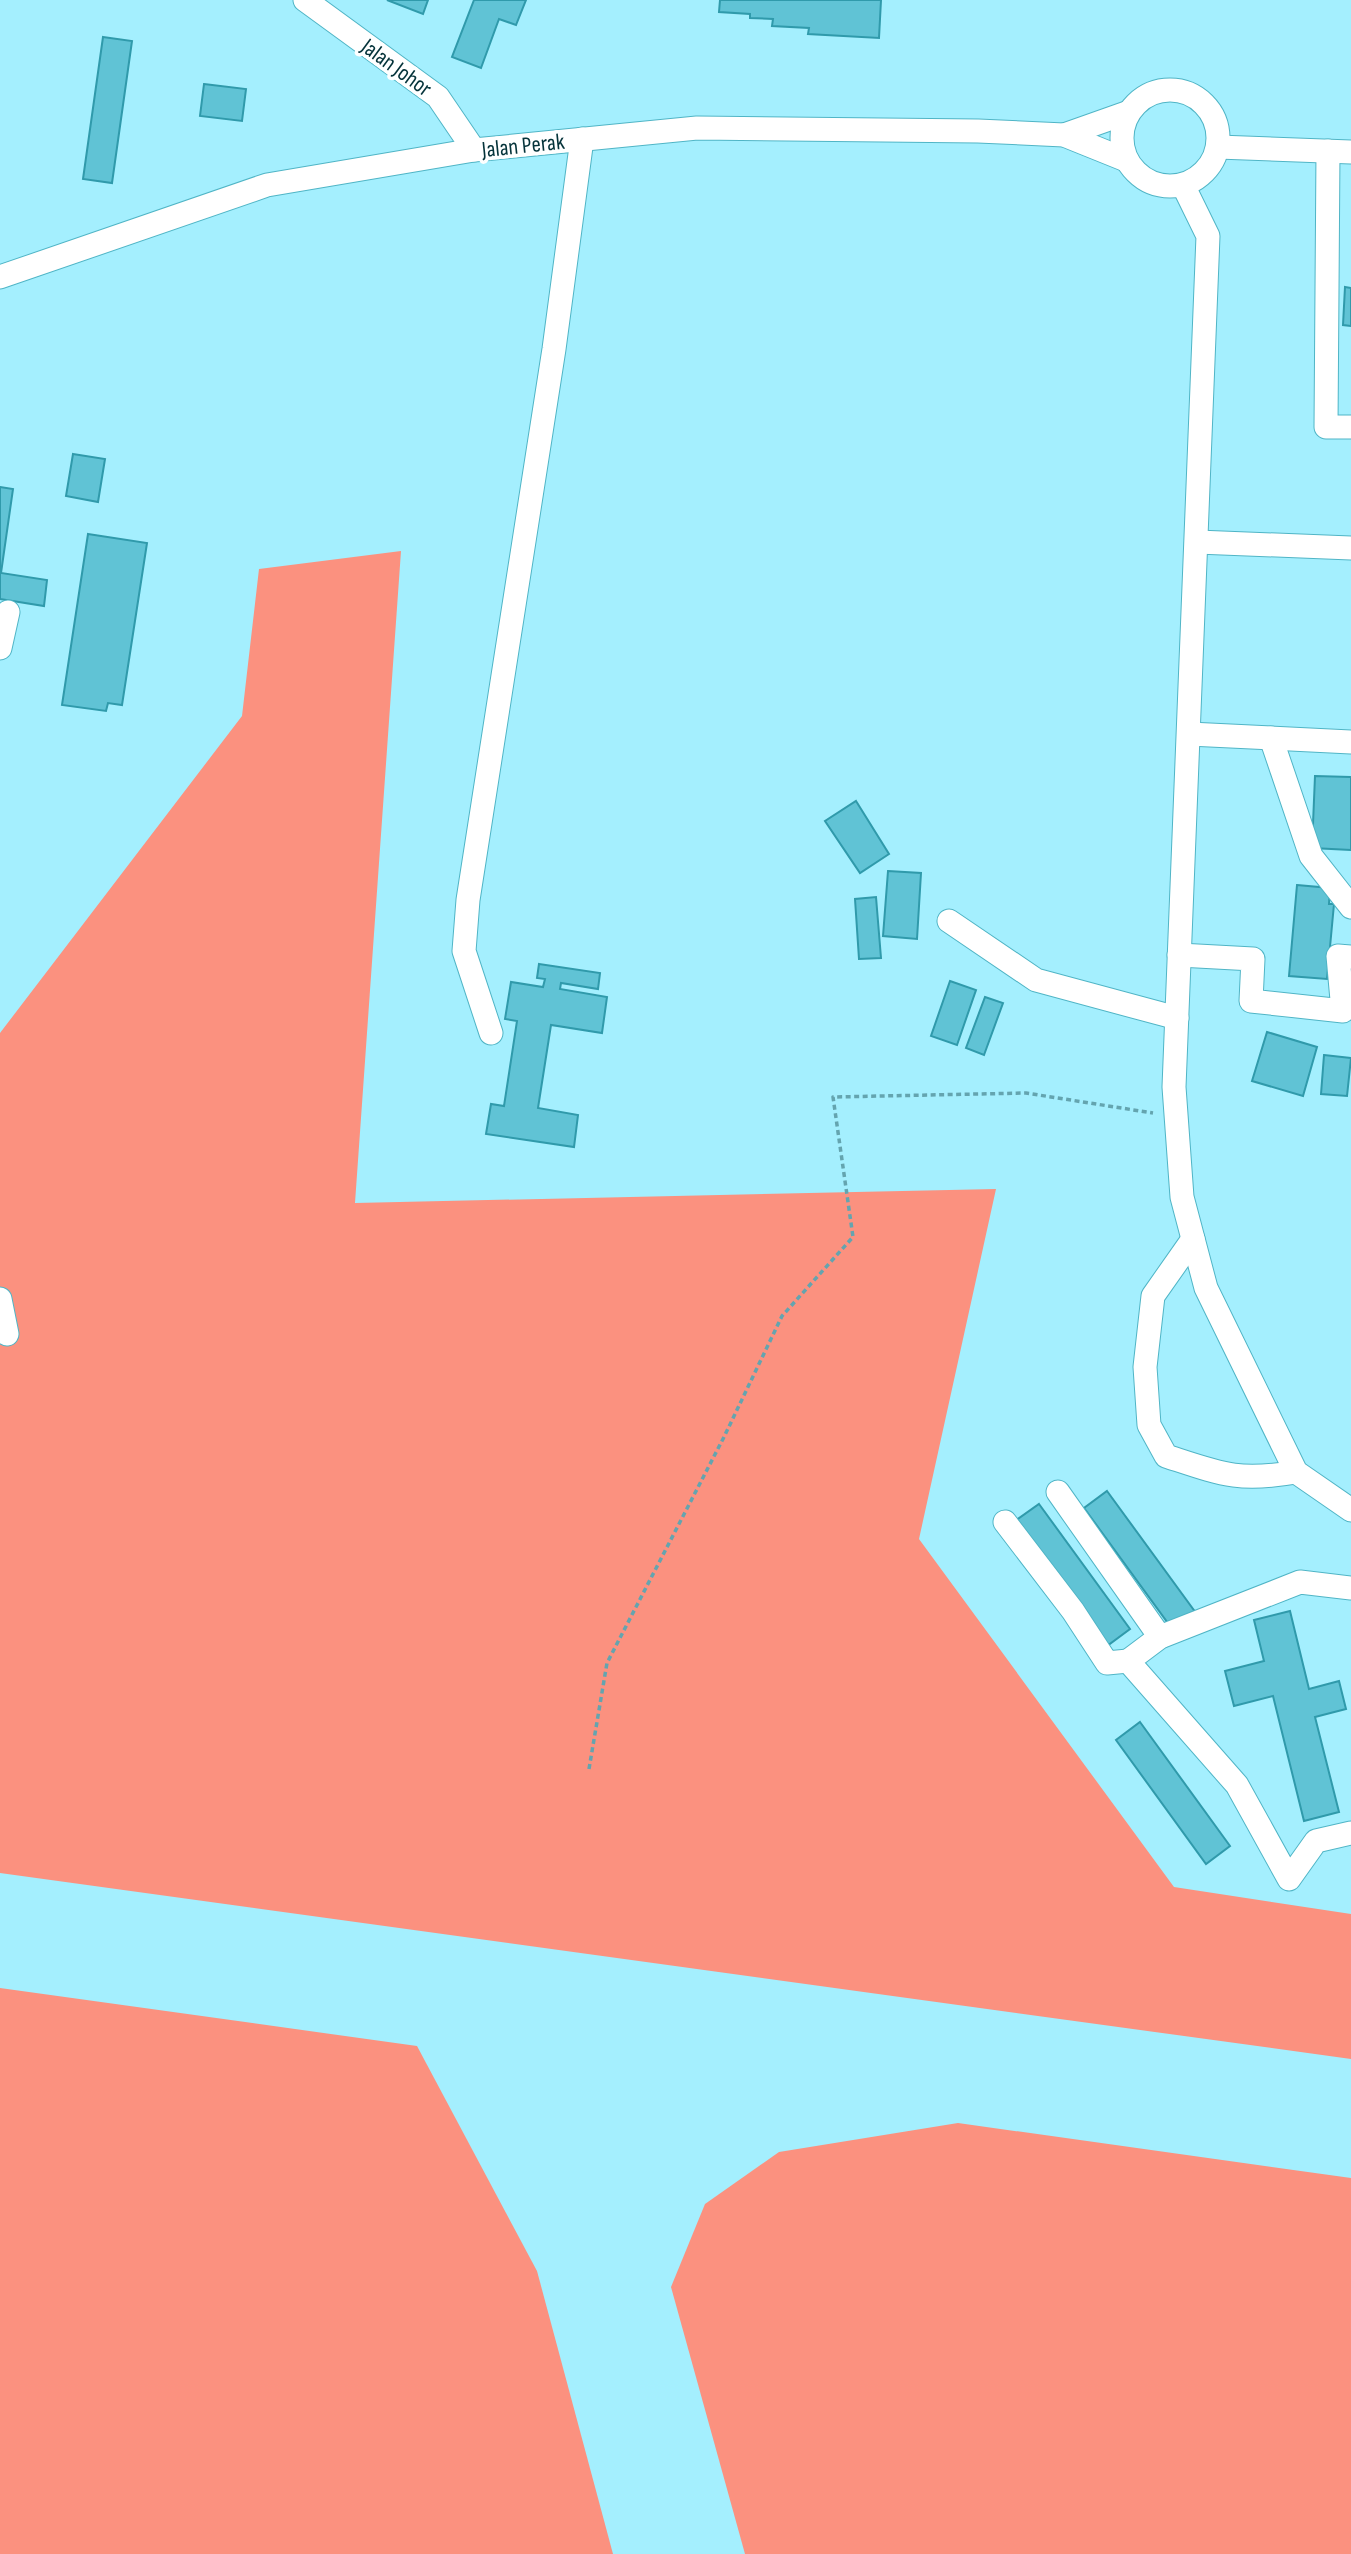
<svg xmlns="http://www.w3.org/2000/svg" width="1351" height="2554" font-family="'Sofia Sans Condensed',sans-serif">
	<rect width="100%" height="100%" fill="#a4effe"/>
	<g fill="#fb917f">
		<polygon points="401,551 355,1203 996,1189 919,1539 1174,1887 1351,1914 1351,2059 0,1873 0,1033 242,716 259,569"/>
		<polygon points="0,1988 417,2046 537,2271 613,2554 0,2554"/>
		<polygon points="958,2123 1351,2178 1351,2554 745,2554 671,2287 705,2204 779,2152"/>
	</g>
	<g fill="#60c3d5" stroke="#309aab" stroke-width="2">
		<polygon points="387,0 428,0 423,14"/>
		<polygon points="474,0 526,0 516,25 499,19 481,68 452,57"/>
		<polygon points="720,0 881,0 879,38 808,34 809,28 772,26 773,19 750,18 750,14 719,12"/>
		<polygon points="103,37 132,41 112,183 83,179"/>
		<polygon points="204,84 246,89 242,121 200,116"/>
		<polygon points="1345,287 1351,288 1351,326 1343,325"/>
		<polygon points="73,454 105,459 98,502 66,496"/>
		<polygon points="0,487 13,489 1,573 47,580 44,606 0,599"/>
		<polygon points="88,534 147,543 122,705 108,703 106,711 62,705"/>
		<polygon points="1315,776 1351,777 1351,850 1312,848"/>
		<polygon points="856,801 889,854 860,873 825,821"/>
		<polygon points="888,871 921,873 917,939 883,936"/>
		<polygon points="1297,885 1330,888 1329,904 1334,904 1327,979 1289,976"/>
		<polygon points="876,897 881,958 859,959 855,899"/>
		<polygon points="539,964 600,973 598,989 561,983 560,989 607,997 602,1033 551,1025 538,1108 578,1115 574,1147 486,1134 491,1104 504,1106 517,1021 505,1019 511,982 543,987 545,979 537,978"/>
		<polygon points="950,981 976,990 957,1045 931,1036"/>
		<polygon points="985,997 1003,1003 984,1055 966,1048"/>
		<polygon points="1267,1032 1317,1047 1303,1096 1252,1081"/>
		<polygon points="1324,1055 1351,1058 1347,1096 1321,1094"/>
		<polygon points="1107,1491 1196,1613 1173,1630 1084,1508"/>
		<polygon points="1039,1504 1130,1629 1107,1646 1015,1521"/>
		<polygon points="1290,1611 1309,1689 1339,1681 1346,1709 1315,1717 1339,1812 1304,1821 1273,1696 1234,1706 1225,1671 1264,1661 1254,1620"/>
		<polygon points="1140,1722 1230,1846 1206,1864 1116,1740"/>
	</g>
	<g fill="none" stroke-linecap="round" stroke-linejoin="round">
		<g stroke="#50b5c6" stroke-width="25">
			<g id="minor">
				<polyline points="305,0 438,97 474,150"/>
				<circle cx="1170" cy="138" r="48"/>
				<polyline points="1064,135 1129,112"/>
				<polyline points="1218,147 1351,152"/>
				<polyline points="1328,151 1326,427 1351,427"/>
				<polyline points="1183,185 1208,236 1174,1087 1182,1197 1206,1288 1296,1472 1351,1510"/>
				<polyline points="0,277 267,185 474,150 697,128 978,131 1064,135 1126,160"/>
				<polyline points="1197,542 1351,548"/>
				<polyline points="0,648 8,612"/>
				<polyline points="1189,734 1351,742"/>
				<polyline points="1271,738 1311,856 1351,907"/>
				<polyline points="949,921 1036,980 1177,1018"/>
				<polyline points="1179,955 1253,959 1251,1001 1343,1011 1338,956 1351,957"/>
				<polyline points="491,1033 464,951 468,900 554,349 582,139"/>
				<path d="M1193 1239 1153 1296 1145 1367 1149 1425 1166 1456C1221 1474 1238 1482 1296 1472"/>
				<polyline points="0,1299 7,1334"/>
				<polyline points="1058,1492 1160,1637"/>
				<polyline points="1005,1522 1073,1611 1107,1663 1128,1661"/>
				<polyline points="1351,1588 1300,1582 1160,1637 1128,1661 1237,1785 1289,1879 1316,1841 1351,1833"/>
			</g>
		</g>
		<polyline stroke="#64a4af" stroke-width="3.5" stroke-dasharray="5 3.5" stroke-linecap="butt" points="589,1769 607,1663 724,1437 782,1316 853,1237 833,1097 1026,1093 1153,1113"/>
		<use href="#minor" stroke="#fff" stroke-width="23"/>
	</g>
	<g text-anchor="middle" stroke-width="7" stroke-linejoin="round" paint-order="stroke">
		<g font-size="23" fill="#05333a" stroke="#fff">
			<text transform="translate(397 67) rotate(36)" y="8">Jalan Johor</text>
			<text transform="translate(523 145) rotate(-6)" y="8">Jalan Perak</text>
		</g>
	</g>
</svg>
